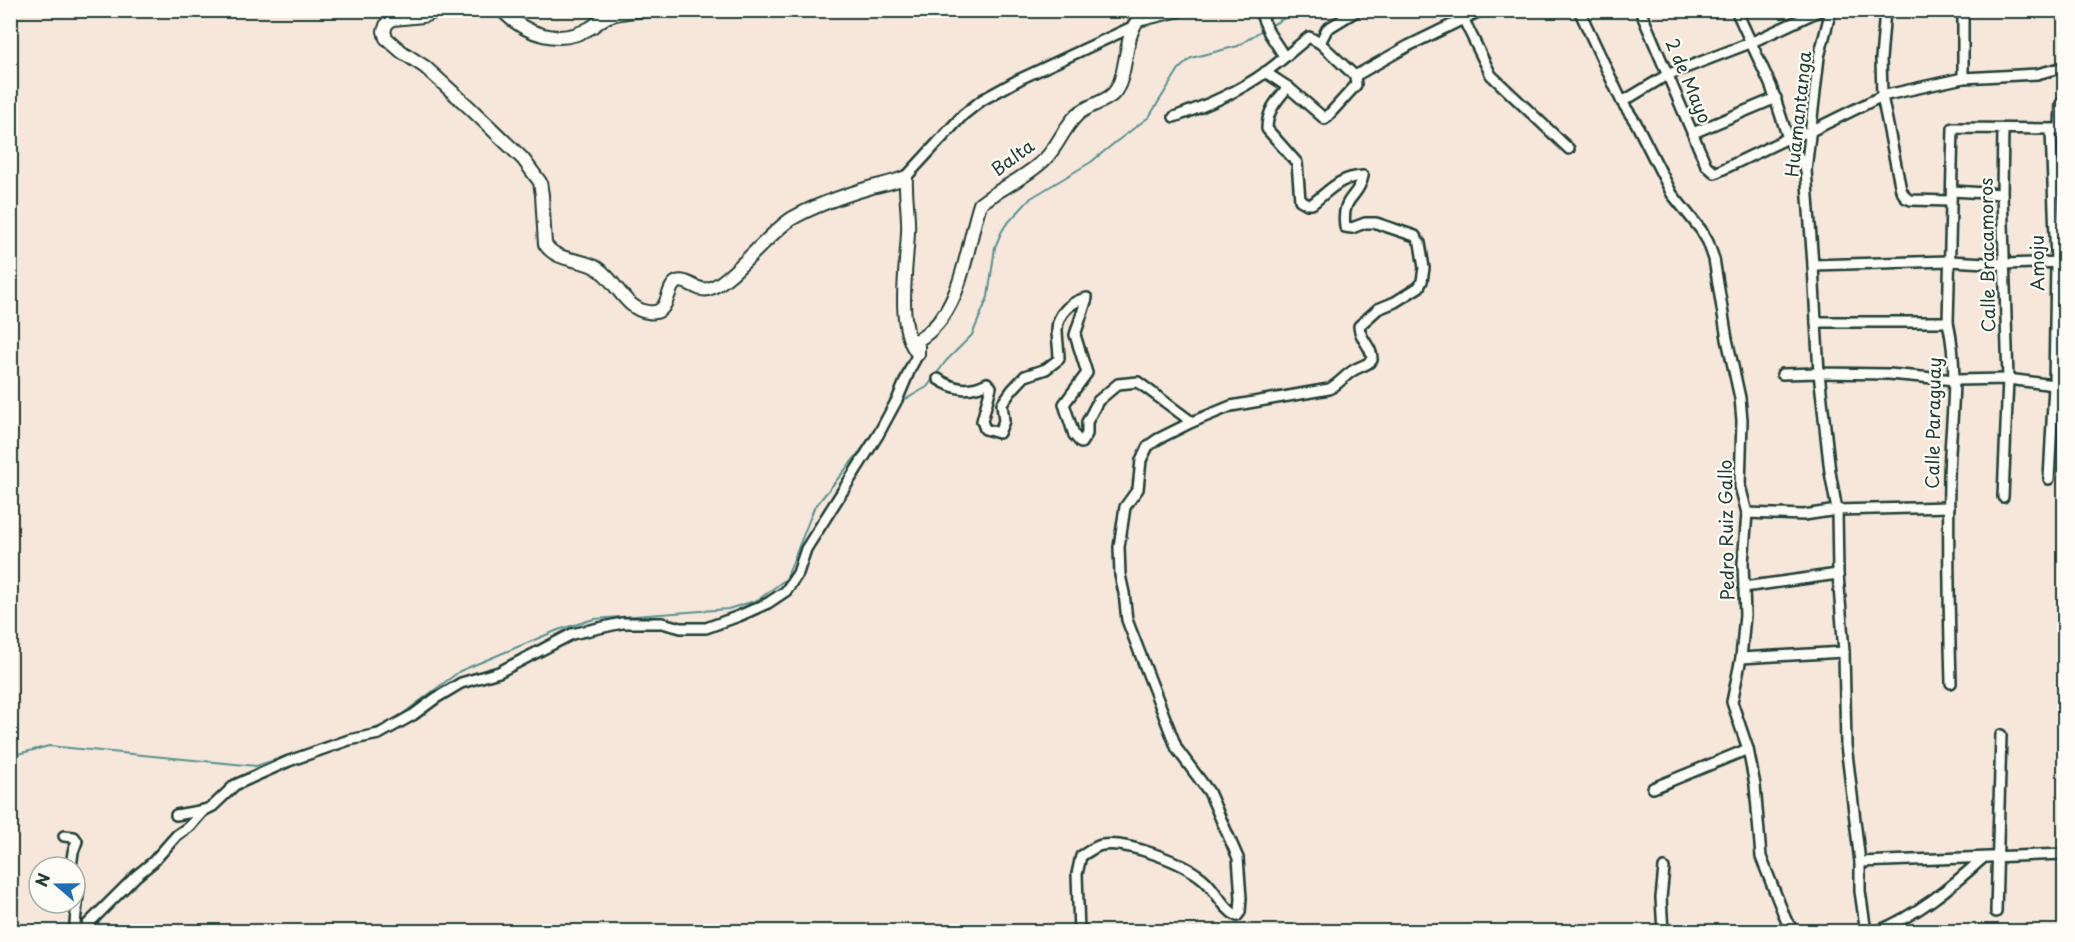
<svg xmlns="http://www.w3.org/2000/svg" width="2075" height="942" font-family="'Playpen Sans',sans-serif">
	<rect width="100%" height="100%" fill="#f7e7db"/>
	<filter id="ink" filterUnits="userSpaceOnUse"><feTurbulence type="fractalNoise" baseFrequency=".0167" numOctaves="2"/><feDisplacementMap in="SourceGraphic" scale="12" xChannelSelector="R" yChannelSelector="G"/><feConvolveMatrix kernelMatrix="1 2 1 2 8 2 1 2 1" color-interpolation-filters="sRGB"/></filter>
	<g filter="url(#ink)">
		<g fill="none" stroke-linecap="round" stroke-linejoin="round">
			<g stroke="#569292" stroke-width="2">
				<polyline points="1270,26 1299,10"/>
				<polyline points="899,403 927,387 946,361 972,335 988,297 995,247 1001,233 1005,226 1031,198 1091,162 1117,141 1149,117 1179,69 1191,58 1238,46 1265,28"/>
				<polyline points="357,734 389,724 460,671 558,630 594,619 728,609 758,600 786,579 814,508 871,438"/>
				<polyline points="10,756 49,746 256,766 303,751"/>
			</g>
			<g stroke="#1f3d34" stroke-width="14">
				<g id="minor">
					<polyline points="1259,10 1269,33 1284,56"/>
					<polyline points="1459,10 1491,75 1569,149"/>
					<polyline points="1579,10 1622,102 1636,123 1672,194 1701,230 1708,242 1714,259 1727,339 1740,398 1742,420 1740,486 1747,513 1743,563 1745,615 1741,658 1732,702 1748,749 1755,785 1761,857 1786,920 1794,932"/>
					<polyline points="1640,10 1706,165 1715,173 1788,138 1811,131 1882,96 1963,78 2037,74 2064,67"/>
					<polyline points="1736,10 1771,86 1788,138 1806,170"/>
					<polyline points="1831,10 1819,57 1806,170 1813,265 1949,261 2005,264 2064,262"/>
					<polyline points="1885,10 1881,59 1882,96 1901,190 1906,198 1911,200 1950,201"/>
					<polyline points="1963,10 1963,78"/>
					<polyline points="1320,43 1355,76"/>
					<polyline points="1265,72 1288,87 1325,119 1356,85 1355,76"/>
					<polyline points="1355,76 1408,46 1482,10"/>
					<polyline points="1622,102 1667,75 1750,43 1821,10"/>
					<path d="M1174 117C1206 106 1238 92 1266 72 1281 61 1295 48 1309 37L1320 43 1327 29 1358 10"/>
					<polyline points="2003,129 2002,194 2008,379 2054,385 2049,479"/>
					<polyline points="2060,129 2061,104"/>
					<polyline points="2051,130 2056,262 2054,385 2064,385"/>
					<polyline points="1693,133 1776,98"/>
					<polyline points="906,177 963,115 982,100 1020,79 1132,27"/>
					<polyline points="1952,191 2002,194"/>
					<polyline points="1813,265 1816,322 1948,322"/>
					<polyline points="1816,322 1819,373 1889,374 1955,380 2008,379 2003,497"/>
					<polyline points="1782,374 1819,373 1830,472 1837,510 1838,574 1844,652 1846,745 1860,862 2064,854"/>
					<path d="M938 379C955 390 969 392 987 383L991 387 982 421 985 429 999 433 1004 421 1002 404 1012 390 1025 376 1046 369 1059 359C1059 349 1057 339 1057 330 1057 313 1072 301 1087 298L1075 335 1087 373 1064 404 1074 435 1081 443 1087 434V422L1098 401 1118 384 1138 382 1192 422"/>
					<polyline points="1747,513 1804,515 1837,510 1949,507"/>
					<polyline points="1744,587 1838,574"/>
					<polyline points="1741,658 1844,652"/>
					<path d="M1951 683C1949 614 1948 546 1949 477 1950 422 1960 377 1948 322L1953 128 2064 129"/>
					<polyline points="1653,788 1748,749"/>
					<polyline points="176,815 205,810 213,806 235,785 289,761 349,740 379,734 413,715 436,698 461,683 499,672 572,634 622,623 662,623 681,628 706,628 739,616 768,603 786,591 798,573 806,549 878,435 898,398 911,367 918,354"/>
					<polyline points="64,836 74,837 77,841 73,852 71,867"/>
					<polyline points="1860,862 1860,891 1866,932"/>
					<polyline points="75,874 79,886 75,923 76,928 83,929 136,876 153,862 177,835 190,826 204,810"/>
					<polyline points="1996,912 2001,735"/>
					<path d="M1079 932 1077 874 1081 856C1087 853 1095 846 1102 845 1128 841 1182 862 1202 878 1216 889 1221 907 1237 916L1240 912 1241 898 1238 858 1209 792 1177 749 1127 620 1124 593 1120 575 1119 547 1125 507 1138 489 1141 460 1148 446 1158 439 1192 422 1231 406 1329 389C1339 384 1345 375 1354 370 1360 366 1366 366 1372 360 1373 347 1359 339 1359 326L1378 309 1395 302 1419 287 1422 281 1424 268 1420 243 1415 236 1376 223H1365L1352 228 1345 227C1341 195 1358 200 1363 176 1339 177 1330 190 1312 204H1307L1300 200 1297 163 1267 129C1267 111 1276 101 1288 87"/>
					<polyline points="1663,932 1661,898 1664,868"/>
					<path d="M1876 932C1917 915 1950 888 1983 858"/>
				</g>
			</g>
			<g stroke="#1f3d34" stroke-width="16">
				<g id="tertiary">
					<path d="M441 10 423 16 393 19 387 23 384 31 386 38 402 52 425 67 470 108 523 159 540 182 542 195 545 244C556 261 576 258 593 266 615 276 623 309 648 312 671 316 665 287 677 282 687 278 697 292 708 289 728 285 769 233 791 219 815 205 845 195 872 187 884 184 895 182 906 177 905 195 909 214 908 232 907 265 895 328 918 354V340C963 313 965 250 980 204 1000 188 1026 178 1045 159 1058 146 1064 127 1077 115 1087 105 1104 103 1113 94 1128 79 1123 39 1138 20L1180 10"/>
					<path d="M502 10C525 35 560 46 590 28 596 25 602 18 609 16 622 11 636 11 650 10"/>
				</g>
			</g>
			<use href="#minor" stroke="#fdfcf7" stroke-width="9"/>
			<use href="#tertiary" stroke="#fdfcf7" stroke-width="12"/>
		</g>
	</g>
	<g text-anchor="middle" stroke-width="4.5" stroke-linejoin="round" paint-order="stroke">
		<g font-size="18" fill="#1f3d34" stroke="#fdfcf7">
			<text transform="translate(1688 81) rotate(67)" y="6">2 de Mayo</text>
			<text transform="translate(1799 114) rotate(-84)" y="6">Huamantanga</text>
			<text transform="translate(1013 158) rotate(-36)" y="6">Balta</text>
			<text transform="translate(1988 255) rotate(-91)" y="6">Calle Bracamoros</text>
			<text transform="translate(2038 263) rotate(-91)" y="6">Amoju</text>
			<text transform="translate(1934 423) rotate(-89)" y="6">Calle Paraguay</text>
			<text transform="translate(1727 530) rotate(-91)" y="6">Pedro Ruiz Gallo</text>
		</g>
	</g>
	<rect width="2075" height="942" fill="none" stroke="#fdfcf7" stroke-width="36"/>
	<rect x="18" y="18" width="2039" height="906" fill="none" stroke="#1f3d34" stroke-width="2" filter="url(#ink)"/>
	<g transform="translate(57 885) rotate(290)"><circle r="28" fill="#fdfcf7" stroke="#a4b0a9" stroke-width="1.5"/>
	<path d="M0-4.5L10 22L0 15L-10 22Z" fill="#1f6fb2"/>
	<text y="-9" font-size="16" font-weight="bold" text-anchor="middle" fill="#1f3d34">N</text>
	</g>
</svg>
